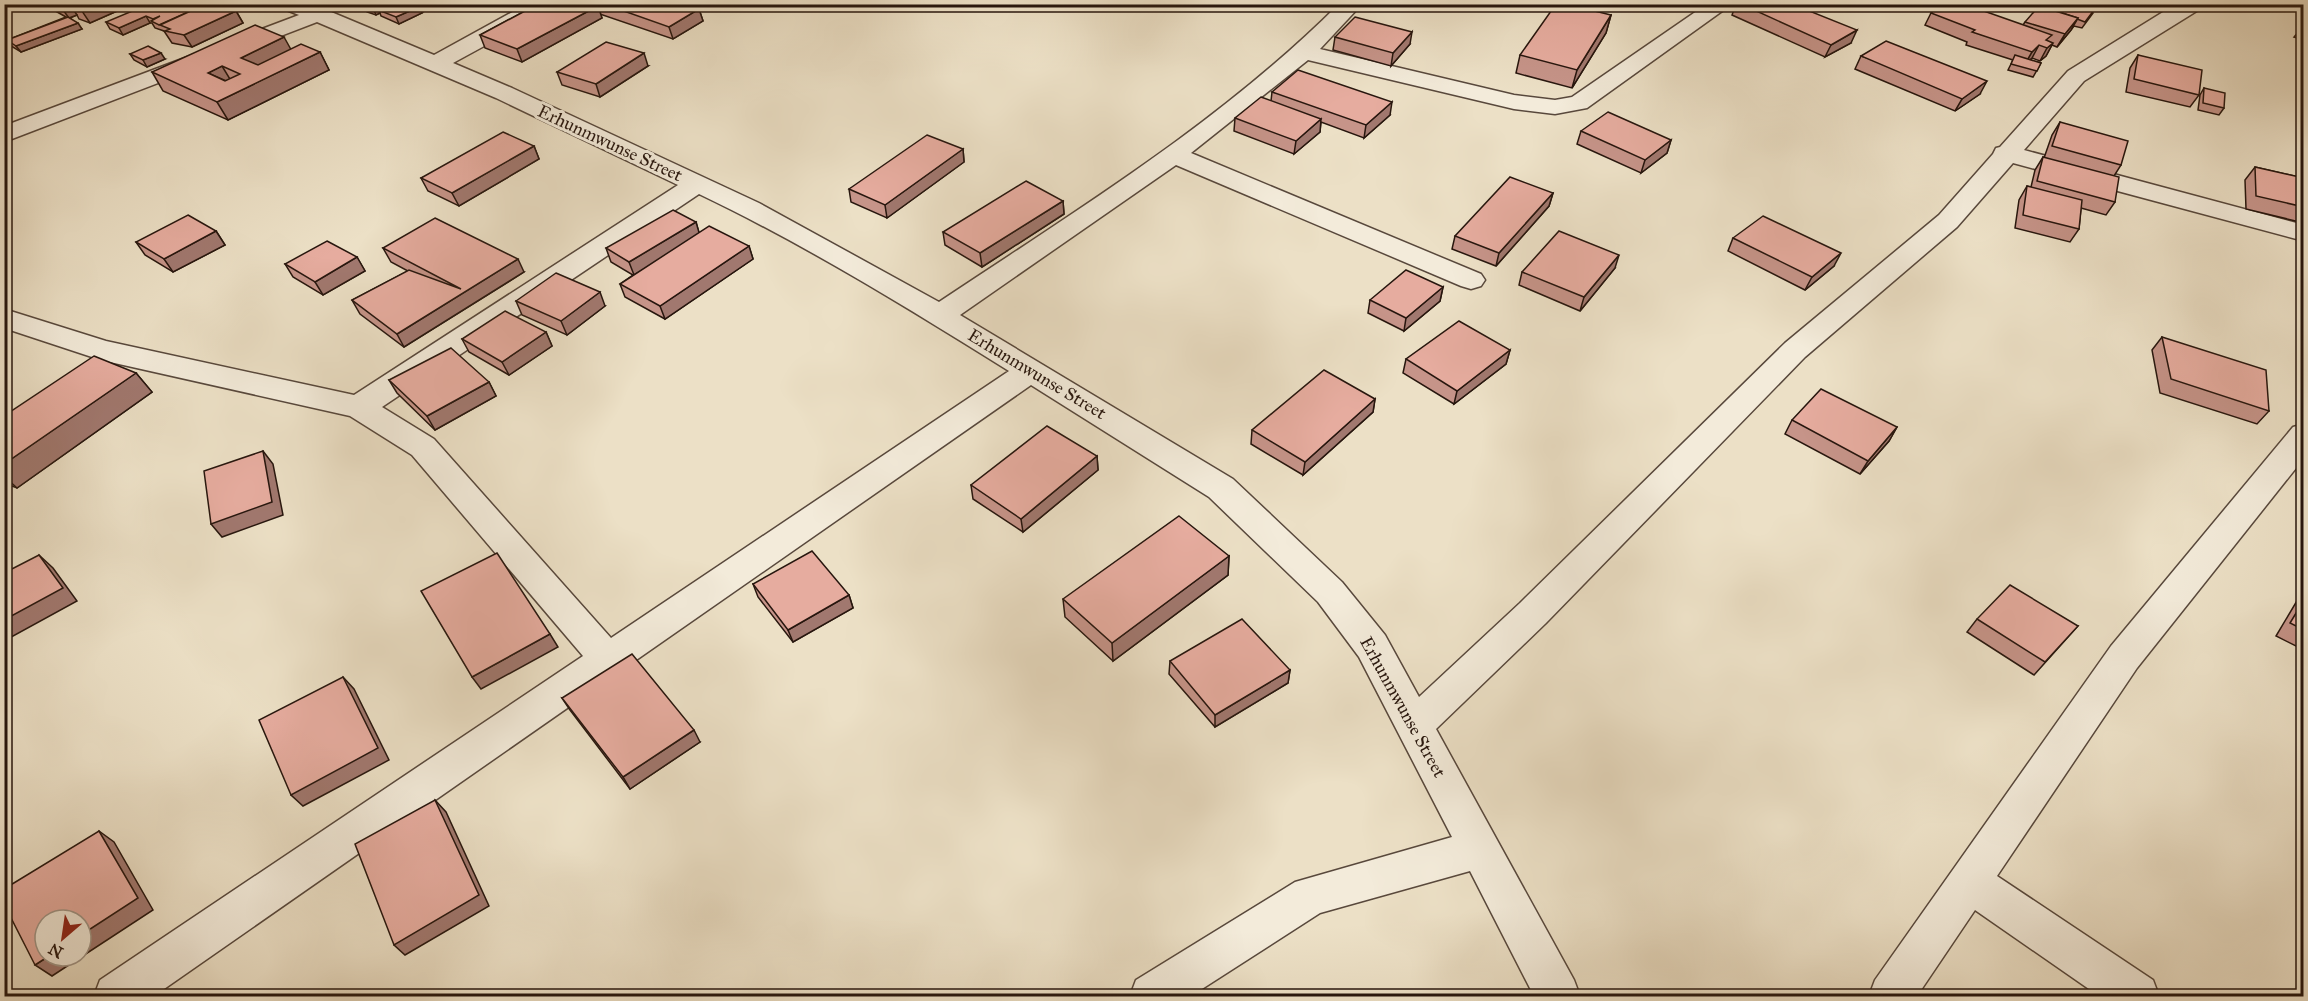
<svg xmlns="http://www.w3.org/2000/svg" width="2308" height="1001" font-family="'IM FELL Great Primer',serif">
	<rect width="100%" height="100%" fill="#ece0c6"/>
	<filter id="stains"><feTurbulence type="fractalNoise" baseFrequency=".00333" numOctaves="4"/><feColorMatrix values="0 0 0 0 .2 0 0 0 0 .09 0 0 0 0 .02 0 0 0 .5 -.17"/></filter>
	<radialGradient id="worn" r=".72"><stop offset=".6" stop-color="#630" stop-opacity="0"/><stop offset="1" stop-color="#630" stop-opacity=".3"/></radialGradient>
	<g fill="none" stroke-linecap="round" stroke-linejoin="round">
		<g stroke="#58483c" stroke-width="3">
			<g id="street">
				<path d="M282 4H312L434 55 527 4H554L552 9 453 63 512 88 759 203 939 302C1077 210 1221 122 1339 4H1362L1320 49 1514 95 1555 100 1572 97 1707 4H1732L1587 108 1555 114 1514 109 1308 60 1191 153 1481 274 1485 280 1481 286 1471 289 1461 286 1176 165 960 315 1233 479 1342 582 1385 635 1419 697 1520 603 1785 343 1939 215 1993 154 1996 148 2000 147 2068 71 2176 4H2202L2200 9 2084 81 2024 150 2304 225V241L2013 163 1957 227 1805 357 1546 623 1436 729 1574 980 1580 996H1534L1470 871 1320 913 1191 996H1130L1136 980 1295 882 1452 837 1359 657 1318 602 1209 497 1031 385 154 996H94L100 980 583 656 412 455 350 416 101 360 4 328V309L106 341 354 395 678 185 496 98 317 22 4 142V126L299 15 284 9ZM699 194C806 245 908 308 1009 371L611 638 434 439 382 407Z"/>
				<polygon points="2304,424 2304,458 2137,668 1997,876 2153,980 2159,996 2099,996 1975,910 1917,996 1869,996 1875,980 2111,646 2293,427"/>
			</g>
		</g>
		<use href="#street" fill="#f3ebda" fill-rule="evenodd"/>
	</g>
	<g fill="#c69489" stroke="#27160e" stroke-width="1.5">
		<polygon points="43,4 133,4 90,23 79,19 77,15 70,18 82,29 21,52 11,46 7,40 66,17"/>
		<polygon points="538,4 686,4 699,9 703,21 673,39 600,14 602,18 522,62 485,48 480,35"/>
		<polygon points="901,4 915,4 912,7"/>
		<polygon points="1736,4 1788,4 1851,43 1825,57 1732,15"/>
		<polygon points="2276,4 2304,4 2304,14"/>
		<polygon points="364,5 422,13 399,24 381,16 380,13 376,15 367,12"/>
		<polygon points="2047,8 2093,13 2082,28 2074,26 2071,30 2057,47 2052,45 2046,56 2040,61 2032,58 2030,60 2041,63 2033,77 2008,70 2013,60 1966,45 1967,42 1925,25 1931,13 2023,25 2025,22"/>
		<polygon points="174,11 236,11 243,23 192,47 172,43 164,31 155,28 152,23 150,23 123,35 110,29 106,22"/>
		<polygon points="1611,15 1606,33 1572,88 1516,73 1520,55"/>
		<polygon points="2304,25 2304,40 2294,37"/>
		<polygon points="1335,37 1410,44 1391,66 1333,50"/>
		<polygon points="291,49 320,52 329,70 228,120 163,91 152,72"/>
		<polygon points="130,54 165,59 147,67 134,60"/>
		<polygon points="2138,55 2199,95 2190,107 2126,92 2130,68"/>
		<polygon points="1861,56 1980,94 1955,111 1855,69"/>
		<polygon points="648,66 600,97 562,85 557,72"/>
		<polygon points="2204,88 2224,108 2219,115 2198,110 2200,95"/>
		<polygon points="1272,92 1390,115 1364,138 1321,122 1320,132 1294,154 1234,131 1235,118 1271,101"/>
		<polygon points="2060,122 2121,165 2114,176 2115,202 2106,215 2081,208 2079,229 2070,242 2015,228 2019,200 2027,186 2031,187 2035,170 2043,157 2044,158 2052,135"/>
		<polygon points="1581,131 1671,140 1667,153 1641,173 1577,144"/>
		<polygon points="534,146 539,159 459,206 428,191 421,178"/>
		<polygon points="963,149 964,162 887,218 851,202 849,189"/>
		<polygon points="2255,167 2304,178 2304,223 2246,209 2245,180"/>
		<polygon points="1553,193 1549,206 1496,266 1452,249 1455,236"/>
		<polygon points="1063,201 1064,214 982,267 945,245 943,232"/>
		<polygon points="696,222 699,233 749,246 753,259 665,319 625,297 620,284 633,275 611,262 606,248"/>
		<polygon points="216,231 225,245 173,272 145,255 136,242"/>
		<polygon points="1733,238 1834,266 1805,290 1728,251"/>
		<polygon points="383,248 524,272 404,347 360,314 352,300 408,271 391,262"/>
		<polygon points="357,257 365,271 323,295 293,277 285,264"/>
		<polygon points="1615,268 1580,311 1519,285 1522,272"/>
		<polygon points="1443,287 1440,301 1404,331 1368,313 1370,300"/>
		<polygon points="516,301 605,306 567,335 522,315"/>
		<polygon points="546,332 552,346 509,375 469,352 462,339"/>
		<polygon points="2162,337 2269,411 2257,424 2160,393 2152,350"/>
		<polygon points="1510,350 1506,364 1454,404 1403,373 1406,359"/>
		<polygon points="136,373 152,392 17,488 4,483 4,416"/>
		<polygon points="389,380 489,382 496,396 435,430 397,393"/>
		<polygon points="1375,399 1373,412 1303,475 1251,444 1252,430"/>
		<polygon points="1792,420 1897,427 1889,441 1860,474 1785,434"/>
		<polygon points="1097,456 1098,470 1023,532 973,499 971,485"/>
		<polygon points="1229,556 1228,575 1113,661 1065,617 1063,599"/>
		<polygon points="753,584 849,595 853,608 793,642 758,597"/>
		<polygon points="2304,589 2304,650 2276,636"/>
		<polygon points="1977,619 2078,626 2034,675 1967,632"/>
		<polygon points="1170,661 1290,670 1288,683 1215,727 1169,674"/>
		<polygon points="562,698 700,742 630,789 570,710"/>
	</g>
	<g fill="#a1786f" stroke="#27160e" stroke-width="1.5">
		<polygon points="64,4 133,4 90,23 82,11 71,6 77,15 69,18 60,6"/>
		<polygon points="352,4 361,4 354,8"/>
		<polygon points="381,4 396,4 378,10 380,13 376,15 373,8"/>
		<polygon points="598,6 602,18 522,62 517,49"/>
		<polygon points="419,7 422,13 399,24 396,17"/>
		<polygon points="699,9 703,21 673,39 669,27"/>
		<polygon points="236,11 243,23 192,47 184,35"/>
		<polygon points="1611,15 1606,33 1572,88 1577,70"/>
		<polygon points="146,16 150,23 123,35 119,28"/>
		<polygon points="2078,18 2071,30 2057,47 2065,34"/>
		<polygon points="78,23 82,29 21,52 16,46"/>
		<polygon points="1857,30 1851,43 1825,57 1831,45"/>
		<polygon points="1412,32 1410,44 1391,66 1393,53"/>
		<polygon points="284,37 294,55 252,76 241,58"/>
		<polygon points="2053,43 2046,56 2040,61 2047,48"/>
		<polygon points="2039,45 2032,58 2025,64 2032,52"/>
		<polygon points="320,52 329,70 228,120 217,102"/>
		<polygon points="161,53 165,59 147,67 143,60"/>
		<polygon points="644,53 648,66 600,97 596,84"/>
		<polygon points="222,66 233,84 208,73"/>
		<polygon points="1987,81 1980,94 1955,111 1962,99"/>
		<polygon points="1392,102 1390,115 1364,138 1366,125"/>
		<polygon points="1321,119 1320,132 1294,154 1296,141"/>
		<polygon points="1671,140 1667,153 1641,173 1645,160"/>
		<polygon points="534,146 539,159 459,206 452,193"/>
		<polygon points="963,149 964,162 887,218 885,205"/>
		<polygon points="1553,193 1549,206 1496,266 1499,253"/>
		<polygon points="1063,201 1064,214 982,267 980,253"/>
		<polygon points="696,222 700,236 634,275 629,262"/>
		<polygon points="216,231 225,245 173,272 164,259"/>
		<polygon points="749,246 753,259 665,319 660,306"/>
		<polygon points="1841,253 1834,266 1805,290 1812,277"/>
		<polygon points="1619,255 1615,268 1580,311 1584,297"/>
		<polygon points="357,257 365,271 323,295 315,282"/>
		<polygon points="518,259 524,272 404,347 397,334"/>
		<polygon points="1443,287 1440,301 1404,331 1406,318"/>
		<polygon points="600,292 605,306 567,335 561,321"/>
		<polygon points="546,332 552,346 509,375 502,362"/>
		<polygon points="1510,350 1506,364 1454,404 1457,391"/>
		<polygon points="136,373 152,392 17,488 4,476 4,464"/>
		<polygon points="489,382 496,396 435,430 427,416"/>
		<polygon points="1375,399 1373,412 1303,475 1305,462"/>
		<polygon points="1897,427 1889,441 1860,474 1868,461"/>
		<polygon points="263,451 273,464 283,515 222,537 211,524"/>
		<polygon points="1097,456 1098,470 1023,532 1021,519"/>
		<polygon points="39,555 53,568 77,601 4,641 4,620"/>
		<polygon points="1229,556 1228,575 1113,661 1112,643"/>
		<polygon points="849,595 853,608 793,642 788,630"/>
		<polygon points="550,634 558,647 481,689 472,677"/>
		<polygon points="1290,670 1288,683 1215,727 1215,715"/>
		<polygon points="343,677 354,689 389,760 303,806 291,795"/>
		<polygon points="694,730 700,742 630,789 623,777"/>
		<polygon points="435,800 446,812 489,906 405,955 394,945"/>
		<polygon points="99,831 114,842 153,910 52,976 35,965 49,956 81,956 81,935"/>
	</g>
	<g fill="#e6ac9f" stroke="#27160e" stroke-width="1.5" fill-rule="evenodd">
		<polygon points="75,4 97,4 82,11 71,6"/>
		<polygon points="149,4 158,4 174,11 189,4 206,4 159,25 151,21 160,16 153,19 146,16 119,28 106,22"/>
		<polygon points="206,4 219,4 236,11 184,35 165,31 170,29 160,25"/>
		<polygon points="365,4 381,4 373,8 364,5"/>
		<polygon points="390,4 413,4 419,7 396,17 378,10"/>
		<polygon points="538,4 596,4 598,6 517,49 480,35"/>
		<polygon points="604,4 686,4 699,9 669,27"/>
		<polygon points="1556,4 1566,4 1611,15 1577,70 1520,55"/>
		<polygon points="1741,4 1788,4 1799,9 1802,8 1857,30 1831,45"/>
		<polygon points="1941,4 1964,4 2052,35 2046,40 2053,43 2047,48 2039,45 2032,52 1972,32 1975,30 1931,13"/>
		<polygon points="2050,4 2091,4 2097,6 2085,22 2077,19 2078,18 2047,8"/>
		<polygon points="2039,6 2078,18 2065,34 2025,22"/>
		<polygon points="68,17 78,23 16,46 7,40"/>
		<polygon points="1355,17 1412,32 1393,53 1335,37"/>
		<path d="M255 25 284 37 241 58 258 65 301 44 320 52 217 102 152 72ZM222 66 240 74 225 81 208 73Z"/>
		<polygon points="2304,25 2304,32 2299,31"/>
		<polygon points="1886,41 1987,81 1962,99 1861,56"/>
		<polygon points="606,42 644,53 596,84 557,72"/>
		<polygon points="148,46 161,53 143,60 130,54"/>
		<polygon points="2015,55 2041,63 2037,71 2011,64"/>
		<polygon points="2138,55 2202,70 2199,95 2134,79"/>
		<polygon points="1298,70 1392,102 1366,125 1272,92"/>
		<polygon points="2204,88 2225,93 2224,108 2203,103"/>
		<polygon points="1261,97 1321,119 1296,141 1235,118"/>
		<polygon points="1608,112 1671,140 1645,160 1581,131"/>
		<polygon points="2060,122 2128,141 2121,165 2052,146"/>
		<polygon points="503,132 534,146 452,193 421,178"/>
		<polygon points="927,135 963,149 885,205 849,189"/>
		<polygon points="2043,157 2119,177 2115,202 2037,181"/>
		<polygon points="2255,167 2304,178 2304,207 2256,196"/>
		<polygon points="1510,177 1553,193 1499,253 1455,236"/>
		<polygon points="1026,181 1063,201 980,253 943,232"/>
		<polygon points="2027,186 2082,200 2079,229 2023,215"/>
		<polygon points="673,210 696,222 629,262 606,248"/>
		<polygon points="188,215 216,231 164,259 136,242"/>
		<polygon points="1763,216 1841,253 1812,277 1733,238"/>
		<polygon points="435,218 518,259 397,334 352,300 409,270 461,289 383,248"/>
		<polygon points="709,226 749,246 660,306 620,284"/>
		<polygon points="1559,231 1619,255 1584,297 1522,272"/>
		<polygon points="327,241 357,257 315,282 285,264"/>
		<polygon points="1406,270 1443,287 1406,318 1370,300"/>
		<polygon points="556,273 600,292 561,321 516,301"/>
		<polygon points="505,311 546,332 502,362 462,339"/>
		<polygon points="1459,321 1510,350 1457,391 1406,359"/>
		<polygon points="2162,337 2266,370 2269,411 2171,379"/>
		<polygon points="451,348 489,382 427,416 389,380"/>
		<polygon points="94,356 136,373 4,464 4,416"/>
		<polygon points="1324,370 1375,399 1305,462 1252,430"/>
		<polygon points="1821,389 1897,427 1868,461 1792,420"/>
		<polygon points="1047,426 1097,456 1021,519 971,485"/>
		<polygon points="263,451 272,502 211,524 204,471"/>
		<polygon points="1179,516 1229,556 1112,643 1063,599"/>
		<polygon points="812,551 849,595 788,630 753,584"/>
		<polygon points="497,553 550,634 472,677 421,591"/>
		<polygon points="39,555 63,588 4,620 4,573"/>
		<polygon points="2010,585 2078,626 2045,662 1977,619"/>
		<polygon points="2304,600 2304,630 2290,623"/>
		<polygon points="1242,619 1290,670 1215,715 1170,661"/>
		<polygon points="632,654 694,730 623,777 562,698"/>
		<polygon points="343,677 378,748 291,795 259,720"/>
		<polygon points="435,800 479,895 394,945 355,844"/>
		<polygon points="99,831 138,898 81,935 81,920 45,920 45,956 49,956 35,965 4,904 4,889"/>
	</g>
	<g text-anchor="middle" stroke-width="6" stroke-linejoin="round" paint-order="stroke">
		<g font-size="18" fill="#27160e" stroke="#f3ebda">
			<text transform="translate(610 143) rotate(25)" y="6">Erhunmwunse Street</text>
			<text transform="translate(1037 374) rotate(31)" y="6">Erhunmwunse Street</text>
			<text transform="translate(1403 707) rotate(61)" y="6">Erhunmwunse Street</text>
		</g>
	</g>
	<rect width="2308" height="1001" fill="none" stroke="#ece0c6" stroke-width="24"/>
	<rect x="6" y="6" width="2296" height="989" fill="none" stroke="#27160e" stroke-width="3"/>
	<rect x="12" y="12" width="2284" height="977" fill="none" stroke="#27160e" stroke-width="1.5"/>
	<g transform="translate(63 938) rotate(209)"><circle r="28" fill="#f3ebda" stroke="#a19688" stroke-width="1.5"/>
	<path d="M0-4.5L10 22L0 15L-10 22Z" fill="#8f2418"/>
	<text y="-9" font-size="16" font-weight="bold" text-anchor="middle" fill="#27160e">N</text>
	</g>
	<rect width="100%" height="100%" filter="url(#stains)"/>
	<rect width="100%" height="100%" fill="url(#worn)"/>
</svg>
